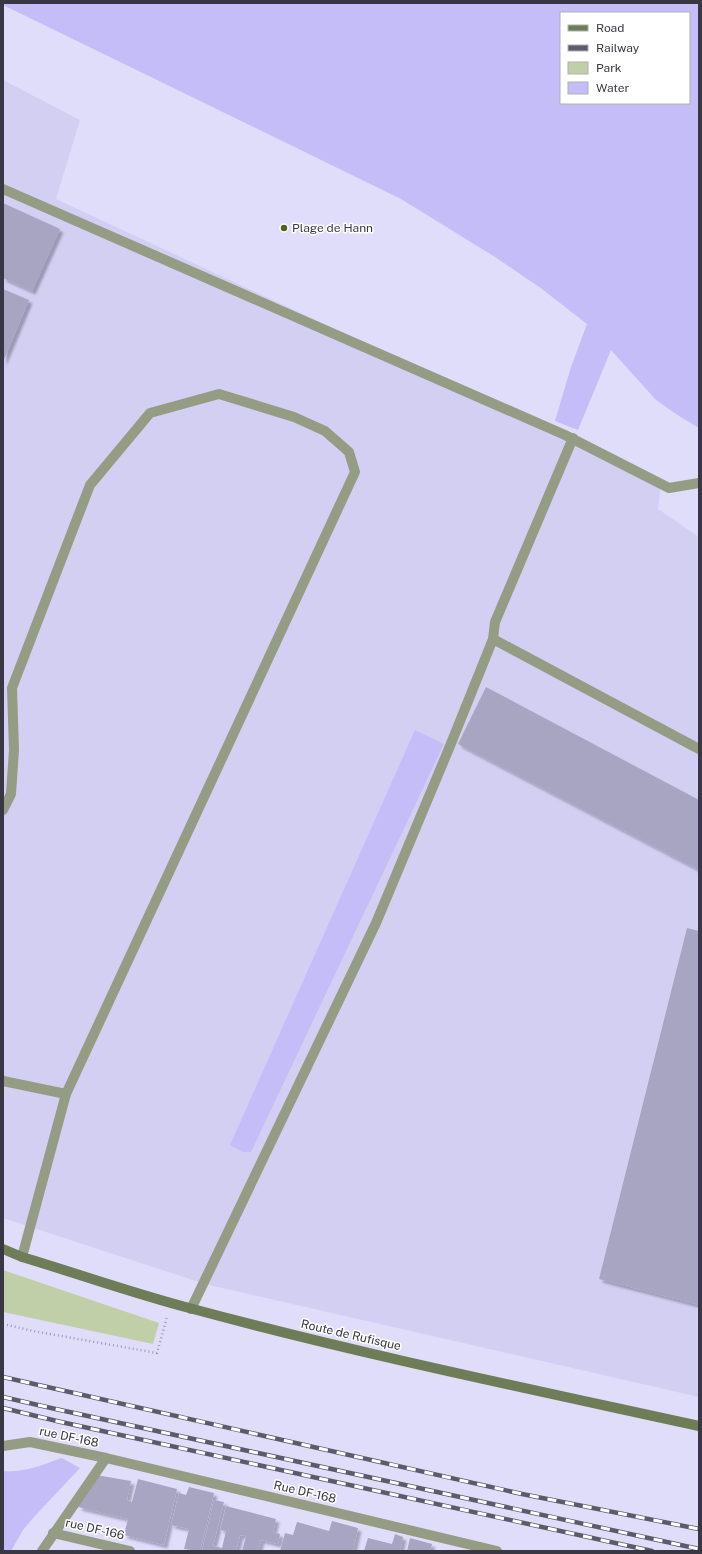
<svg xmlns="http://www.w3.org/2000/svg" width="702" height="1554" font-family="'Public Sans',sans-serif">
	<defs>
		<filter id="shadow"><feDropShadow dx="3.5" dy="3.5" stdDeviation="1" flood-color="#0004"/></filter>
	</defs>
	<rect width="100%" height="100%" fill="#e0ddfb"/>
	<polygon fill="#d2cff3" points="3,80 80,120 56,199 661,481 658,509 699,537 699,1397 205,1284 3,1218"/>
	<polygon fill="#c0cfa7" points="3,1270 159,1323 153,1344 3,1312"/>
	<g fill="#c4bdf8" fill-rule="evenodd">
		<path d="M3 3H699V428L679 416 656 400 611 350 578 430 555 421 571 367 587 324 542 289 495 257 401 199 3 5ZM561 13H689V103H561Z"/>
		<polygon points="415,730 444,744 251,1152 243,1152 230,1145"/>
		<path d="M62 1458 80 1468 33 1518 23 1530 11 1551H3V1471C24 1473 42 1465 62 1458Z"/>
	</g>
	<g fill="#a8a5c2" filter="url(#shadow)">
		<polygon points="3,203 60,229 32,291 3,278"/>
		<polygon points="3,289 29,300 3,362"/>
		<polygon points="486,687 699,800 699,870 458,744"/>
		<polygon points="687,928 699,931 699,1305 599,1279"/>
		<polygon points="96,1475 131,1481 127,1500 132,1502 138,1479 177,1489 164,1545 124,1535 128,1519 78,1507"/>
		<polygon points="189,1487 214,1493 200,1551 184,1549 189,1529 171,1525 179,1493 186,1495"/>
		<polygon points="214,1500 224,1502 213,1546 222,1548 226,1531 220,1530 226,1506 276,1519 273,1532 280,1534 278,1544 261,1540 258,1551 242,1551 246,1536 240,1535 236,1551 202,1551"/>
		<polygon points="332,1521 358,1528 353,1551 280,1551 285,1533 293,1535 297,1522 329,1531"/>
		<polygon points="395,1534 403,1537 400,1551 364,1551 368,1538 392,1544"/>
		<polygon points="410,1538 432,1544 430,1551 407,1551"/>
	</g>
	<g fill="none" stroke-linecap="round" stroke-linejoin="round">
		<polyline stroke="#9b99b0" stroke-width="2.5" stroke-dasharray="1 3" stroke-linecap="butt" points="3,1324 33,1331 157,1353 167,1317"/>
		<g stroke="#949d84" stroke-width="10">
			<polyline points="3,189 565,435 669,488 699,483"/>
			<polyline points="3,810 11,794 14,750 12,688 90,485 150,413 219,394 294,417 325,431 349,452 355,472 66,1094 22,1257"/>
			<polyline points="3,1081 66,1094"/>
		</g>
		<g stroke="#949d84" stroke-width="10">
			<polyline points="493,639 699,749"/>
			<polyline points="191,1309 376,923 450,746 493,639 495,622 573,438"/>
			<polyline points="3,1446 30,1442 106,1458 497,1551"/>
			<polyline points="53,1533 130,1551"/>
			<polyline points="42,1551 106,1458"/>
		</g>
		<path stroke="#6f7c58" stroke-width="10" d="M3 1249 22 1257C79 1274 135 1294 193 1309 360 1354 530 1389 699 1426"/>
		<g stroke="#5d5b6b" stroke-width="4.5">
			<g id="rail">
				<polyline points="3,1377 522,1494 699,1529"/>
				<polyline points="3,1397 51,1408 699,1549"/>
				<polyline points="3,1408 61,1422 652,1551"/>
			</g>
		</g>
		<use href="#rail" stroke="#fff" stroke-width="3" stroke-dasharray="9" stroke-linecap="butt"/>
	</g>
	<circle fill="#4f6513" stroke="#fff" stroke-width="1.5" cx="284" cy="228" r="4"/>
	<g text-anchor="middle" stroke-width="3" stroke-linejoin="round" paint-order="stroke">
		<g font-size="12" fill="#383743" stroke="#fff" text-anchor="start">
			<text x="292" y="232">Plage de Hann</text>
		</g>
		<g font-size="12" fill="#383743" stroke="#fff">
			<text transform="translate(351 1335) rotate(13)" y="4">Route de Rufisque</text>
			<text transform="translate(69 1437) rotate(12)" y="4">rue DF-168</text>
			<text transform="translate(305 1492) rotate(13)" y="4">Rue DF-168</text>
			<text transform="translate(95 1529) rotate(13)" y="4">rue DF-166</text>
		</g>
	</g>
	<rect width="702" height="1554" fill="none" stroke="#383743" stroke-width="8"/>
	<rect x="560" y="12" width="130" height="92" fill="#ffffff" stroke="#afafb4"/>
	<rect x="568" y="25" width="20" height="6" fill="#6f7c58" stroke="#afafb4"/>
	<text x="596" y="32" font-size="12" fill="#383743">Road</text>
	<rect x="568" y="45" width="20" height="6" fill="#5d5b6b" stroke="#afafb4"/>
	<text x="596" y="52" font-size="12" fill="#383743">Railway</text>
	<rect x="568" y="62" width="20" height="12" fill="#c0cfa7" stroke="#afafb4"/>
	<text x="596" y="72" font-size="12" fill="#383743">Park</text>
	<rect x="568" y="82" width="20" height="12" fill="#c4bdf8" stroke="#afafb4"/>
	<text x="596" y="92" font-size="12" fill="#383743">Water</text>
</svg>
